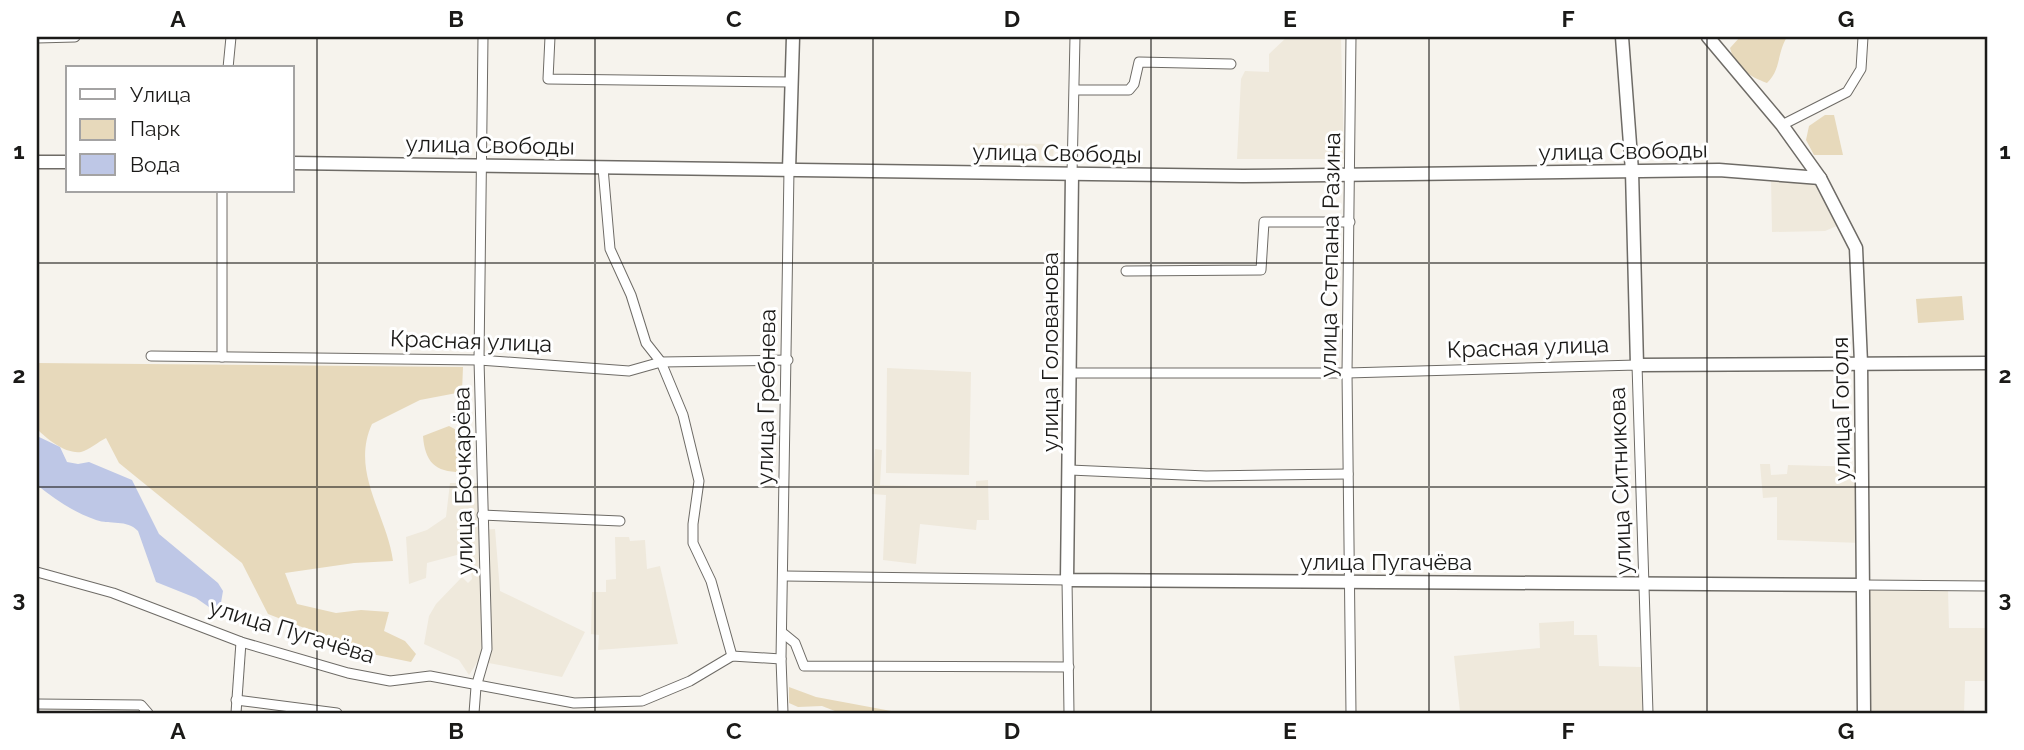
<svg xmlns="http://www.w3.org/2000/svg" width="2024" height="750" font-family="Raleway,sans-serif">
	<rect width="100%" height="100%" fill="#f6f3ed"/>
	<g fill="#efe9dc">
		<polygon points="1341,37 1344,159 1237,159 1241,79 1245,71 1269,72 1269,54 1286,38"/>
		<polygon points="975,143 1054,144 1053,161 975,160"/>
		<polygon points="1771,178 1817,181 1839,225 1825,231 1772,232"/>
		<polygon points="887,368 971,372 969,475 886,473"/>
		<polygon points="875,449 882,450 880,485 976,488 976,481 988,480 989,520 977,520 976,530 920,524 916,564 883,560 886,495 872,494"/>
		<polygon points="1760,464 1770,464 1771,475 1787,474 1788,465 1863,467 1861,543 1777,540 1777,497 1763,498"/>
		<polygon points="450,483 477,483 479,530 495,529 500,591 585,632 562,677 478,661 469,675 459,660 424,644 429,616 436,604 462,577 468,583 472,579 468,552 427,563 426,578 409,584 406,537 427,530 446,517"/>
		<polygon points="615,537 629,537 630,541 645,540 647,569 660,566 678,644 598,650 599,635 591,634 592,592 606,592 606,580 616,579"/>
		<polygon points="1867,588 1948,589 1949,628 1987,628 1987,681 1965,681 1964,713 1869,713"/>
		<polygon points="1574,621 1574,635 1597,635 1599,666 1641,667 1643,711 1460,712 1454,656 1540,648 1539,623"/>
	</g>
	<g fill="#e7d9bb">
		<path d="M1740 37H1787C1777 53 1781 70 1767 83 1749 76 1735 68 1730 48Z"/>
		<polygon points="1825,115 1834,115 1843,155 1814,155 1806,140 1809,126"/>
		<polygon points="1962,296 1964,320 1918,323 1916,299"/>
		<path d="M37 363 463 367 462 392 420 400 372 424C350 472 387 515 393 561L354 563 285 573 297 604 336 613 361 610 389 612 384 631 405 641 416 654 411 662 372 654 268 614 242 563 119 463 106 438C98 442 89 450 81 452 65 454 47 439 37 429Z"/>
		<path d="M449 426 466 435 464 472C436 473 425 463 423 436Z"/>
		<polygon points="789,687 816,697 902,713 840,713 822,706 798,707 789,703"/>
	</g>
	<path fill="#bec7e6" d="M37 436 60 447 67 462 78 464 89 462 132 480 159 534 218 583 223 591 219 614 196 598 156 582 138 531C127 519 110 525 96 520 73 512 56 500 37 485Z"/>
	<g fill="none" stroke-linecap="round" stroke-linejoin="round">
		<g stroke="#6e6b66" stroke-width="11">
			<g id="street">
				<polyline points="550,37 548,79 792,82"/>
				<polyline points="1351,37 1347,373 1351,713"/>
				<polyline points="37,38 75,37"/>
				<polyline points="228,68 231,37"/>
				<polyline points="1075,90 1129,90 1134,84 1139,62 1231,64"/>
				<polyline points="1782,125 1847,92 1861,69 1863,37"/>
				<polyline points="603,168 610,249 631,295 646,343 661,362 683,415 699,481 693,524 693,543 711,581 732,656"/>
				<polyline points="1072,174 1075,37"/>
				<polyline points="1126,271 1261,270 1264,222 1350,222"/>
				<polyline points="151,356 479,360 629,371 661,362 788,360"/>
				<polyline points="222,357 222,191"/>
				<polyline points="1071,373 1347,373 1637,365 1648,713"/>
				<polyline points="1070,470 1206,476 1348,474"/>
				<polyline points="482,515 620,521"/>
				<polyline points="37,572 113,593 241,642 348,673 390,681 430,676 574,703 642,701 690,681 732,656 781,659"/>
				<polyline points="785,576 1067,580 1069,713"/>
				<polyline points="1864,585 1987,586"/>
				<polyline points="784,634 795,643 804,666 1069,667"/>
				<polyline points="236,700 337,713"/>
				<polyline points="37,704 141,705 148,713"/>
				<polyline points="236,713 241,642"/>
				<polyline points="474,713 476,687 487,649 479,360 483,37"/>
				<polyline points="783,713 781,659 789,170"/>
			</g>
		</g>
		<g stroke="#6e6b66" stroke-width="15">
			<g id="secondary">
				<polyline points="1622,37 1632,171 1637,365 1987,363"/>
				<polyline points="1708,37 1782,125 1820,178 1856,248 1861,363 1864,713"/>
				<polyline points="37,162 68,162"/>
				<polyline points="292,163 1243,176 1719,170 1820,178"/>
				<polyline points="789,170 793,37"/>
				<polyline points="1072,174 1067,580 1864,585"/>
			</g>
		</g>
		<use href="#street" stroke="#fff" stroke-width="9"/>
		<use href="#secondary" stroke="#fff" stroke-width="12"/>
	</g>
	<path fill="none" stroke="#1b1a18" stroke-width="2" stroke-opacity="0.55" d="M317 37V713M595 37V713M873 37V713M1151 37V713M1429 37V713M1707 37V713M37 263H1987M37 487H1987"/>
	<g text-anchor="middle" stroke-width="6" stroke-linejoin="round" paint-order="stroke">
		<g font-size="23" fill="#1b1a18" stroke="#fff">
			<text transform="translate(490 145) rotate(1)" y="8">улица Свободы</text>
			<text transform="translate(1623 151) rotate(-1)" y="8">улица Свободы</text>
			<text transform="translate(1057 153) rotate(1)" y="8">улица Свободы</text>
			<text transform="translate(1330 255) rotate(-89)" y="8">улица Степана Разина</text>
			<text transform="translate(471 341) rotate(2)" y="8">Красная улица</text>
			<text transform="translate(1528 347) rotate(-2)" y="8">Красная улица</text>
			<text transform="translate(1050 352) rotate(-90)" y="8">улица Голованова</text>
			<text transform="translate(766 397) rotate(-89)" y="8">улица Гребнева</text>
			<text transform="translate(1841 409) rotate(-91)" y="8">улица Гоголя</text>
			<text transform="translate(463 481) rotate(-91)" y="8">улица Бочкарёва</text>
			<text transform="translate(1620 481) rotate(-92)" y="8">улица Ситникова</text>
			<text x="1386" y="570">улица Пугачёва</text>
			<text transform="translate(292 631) rotate(17)" y="8">улица Пугачёва</text>
		</g>
	</g>
	<rect width="2024" height="750" fill="none" stroke="#ffffff" stroke-width="77"/>
	<rect x="66" y="66" width="228" height="126" fill="#ffffff" stroke="#a4a3a3" stroke-width="2"/>
	<rect x="80" y="89" width="35" height="10" fill="#ffffff" stroke="#a4a3a3" stroke-width="2"/>
	<text x="130" y="102" font-size="21" fill="#1b1a18">Улица</text>
	<rect x="80" y="119" width="35" height="21" fill="#e7d9bb" stroke="#a4a3a3" stroke-width="2"/>
	<text x="130" y="136" font-size="21" fill="#1b1a18">Парк</text>
	<rect x="80" y="154" width="35" height="21" fill="#bec7e6" stroke="#a4a3a3" stroke-width="2"/>
	<text x="130" y="172" font-size="21" fill="#1b1a18">Вода</text>
	<rect x="38" y="38" width="1948" height="674" fill="none" stroke="#1b1a18" stroke-width="2.5"/>
	<g font-size="23" text-anchor="middle" font-weight="bold" fill="#1b1a18">
		<text x="178" y="27">A</text>
		<text x="456" y="27">B</text>
		<text x="734" y="27">C</text>
		<text x="1012" y="27">D</text>
		<text x="1290" y="27">E</text>
		<text x="1568" y="27">F</text>
		<text x="1846" y="27">G</text>
		<text x="19" y="159">1</text>
		<text x="2005" y="159">1</text>
		<text x="19" y="383">2</text>
		<text x="2005" y="383">2</text>
		<text x="19" y="607">3</text>
		<text x="2005" y="607">3</text>
		<text x="178" y="739">A</text>
		<text x="456" y="739">B</text>
		<text x="734" y="739">C</text>
		<text x="1012" y="739">D</text>
		<text x="1290" y="739">E</text>
		<text x="1568" y="739">F</text>
		<text x="1846" y="739">G</text>
	</g>
</svg>
